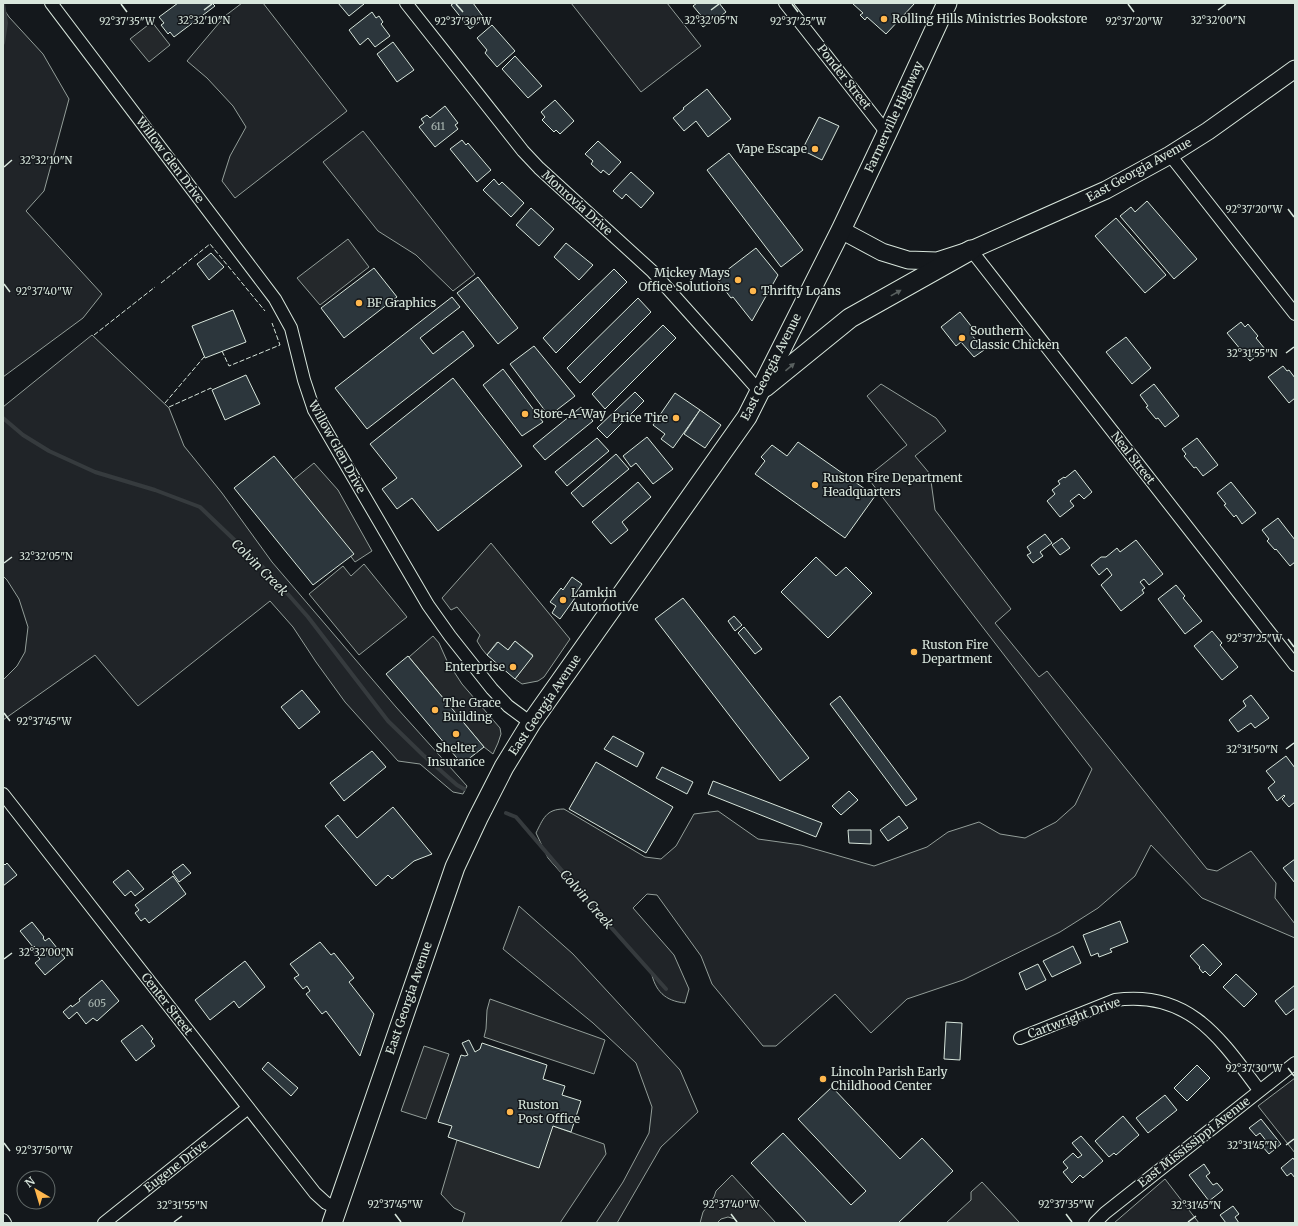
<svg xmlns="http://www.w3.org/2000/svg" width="1298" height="1226" font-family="Merriweather,serif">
	<rect width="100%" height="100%" fill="#14181c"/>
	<g fill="#202428" stroke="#939e99">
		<polygon points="242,3 263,3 347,111 235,198 222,181 230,156 246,127 233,106 207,78 187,61 225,16"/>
		<polygon points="571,3 667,3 701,46 641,92"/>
		<polygon points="3,8 9,17 43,54 69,99 44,191 26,211 102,294 83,318 3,377"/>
		<polygon points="363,131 475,274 453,291 416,255 378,231 323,162"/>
		<polygon points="92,335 169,408 184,446 222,493 272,562 396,707 467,786 463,794 453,792 420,764 398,761 345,702 316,662 293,627 270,601 138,706 95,655 3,720 3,680 17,666 25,652 28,627 19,599 7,580 3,576 3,407"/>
		<path d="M881 384 936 418 946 431 915 456 930 474 935 510 1011 609 995 623 1039 677 1047 671 1207 869 1217 871 1251 851 1276 883 1275 898 1295 924V938L1202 898 1151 845 1135 876 1098 908 1060 932 963 980 907 999 871 1033 835 994 776 1046H763L712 984 701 956 657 895 647 894 633 908 674 955 689 989 685 1003C665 1001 655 991 651 971L600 917 548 858 536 833C543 819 546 809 564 809L645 857 661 859 676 846 694 814 718 811 758 839 801 845 874 866 927 847 948 832 979 822 1000 834 1025 838 1056 822 1075 805 1092 769 867 477 907 445 867 396Z"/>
		<polygon points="519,906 573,954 680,1070 698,1112 661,1147 617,1223 596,1223 623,1182 649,1133 652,1107 636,1063 593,1023 503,949"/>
		<polygon points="1295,1078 1295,1153 1258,1106"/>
		<polygon points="1165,1179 1199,1223 1114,1223"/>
	</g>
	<g fill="#24282b" stroke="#939e99">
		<polygon points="152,22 170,45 149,62 130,39"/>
		<polygon points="348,239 369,267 320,305 297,278"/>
		<polygon points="314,463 338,490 372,551 355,562 293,480"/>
		<polygon points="491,543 570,639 544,677 538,681 522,684 515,679 533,655 515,641 508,650 497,642 487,655 482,649 477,641 480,635 457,607 451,610 442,598"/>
		<polygon points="364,564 407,617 359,655 309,594 343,566 351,576"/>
		<polygon points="433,636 439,643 447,661 462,684 500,728 501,734 498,743 493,754 484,747 409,657"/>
		<polygon points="490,999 605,1040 594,1074 484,1037 486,1029 487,1010"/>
		<polygon points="424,1046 449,1054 426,1119 401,1111"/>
		<polygon points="553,1126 604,1144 606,1154 560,1223 462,1223 465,1213 454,1208 441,1194 457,1140"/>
		<polygon points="732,1175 776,1223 738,1223 735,1219 728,1217 721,1219 717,1223 700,1223 703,1212 714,1197 716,1191"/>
		<polygon points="982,1182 1019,1222 1020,1223 946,1223 971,1200 971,1192"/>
	</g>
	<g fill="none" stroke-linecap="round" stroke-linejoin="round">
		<g stroke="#363b3e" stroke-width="4">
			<polyline points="3,43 6,23 3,3"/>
			<polyline points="3,418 23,435 49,451 95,472 155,490 200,507 271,575 308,617 388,721 423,755 457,785 464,789"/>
			<polyline points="506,813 516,817 600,915 666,989"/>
		</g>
	</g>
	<g fill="#2c363c" stroke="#d8e6dc">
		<polygon points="178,3 212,3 215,6 174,37 170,32 168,34 161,25 164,23 159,17"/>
		<polygon points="338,3 363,3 364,4 349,16"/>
		<polygon points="454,3 473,3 484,18 470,29 451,5"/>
		<polygon points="697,3 719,3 726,12 714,21 713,20 703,27 698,21 703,18 693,6"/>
		<polygon points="852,3 915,3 886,34 867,17 865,20 860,15 863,13"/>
		<polygon points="372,12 376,18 379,16 383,22 381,24 390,36 375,47 368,38 360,45 349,30"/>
		<polygon points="492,25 515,51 497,67 485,53 487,50 477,38"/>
		<polygon points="393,42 414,70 397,82 377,54"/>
		<polygon points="515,56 542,86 528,98 502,69"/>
		<polygon points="707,89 731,119 708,137 696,121 684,131 673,118 684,109 683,108"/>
		<polygon points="555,100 574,121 560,134 556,130 554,132 542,120 545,117 541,112"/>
		<polygon points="445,106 458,123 455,125 458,129 435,147 419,127 424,123 421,119 427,115 430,118"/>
		<polygon points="819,117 839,126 822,160 802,150"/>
		<polygon points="462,140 466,145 468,143 491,170 477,182 450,149"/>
		<polygon points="598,141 621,162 609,175 603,170 601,173 591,164 593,161 585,154"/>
		<polygon points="729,153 803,250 781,267 707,170"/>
		<polygon points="631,172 654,193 641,208 626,194 622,199 613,191"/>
		<polygon points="494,179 499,185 502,182 524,203 511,217 483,190"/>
		<polygon points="1147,201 1197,259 1174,279 1120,216 1131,207 1135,212"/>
		<polygon points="531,208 554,229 539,246 516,225"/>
		<polygon points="1116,218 1166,275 1145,293 1095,236"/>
		<polygon points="566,243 593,265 579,280 554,257"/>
		<polygon points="756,248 778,275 752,321 733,297 731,298 718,281 720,280 718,277"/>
		<polygon points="211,253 224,267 209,280 197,264"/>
		<polygon points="374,268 397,297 344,338 321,308"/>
		<polygon points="614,269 627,282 556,353 543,338"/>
		<polygon points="478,277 518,328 498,344 457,293"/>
		<polygon points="452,297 460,307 420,338 433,354 463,331 474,346 367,429 335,388"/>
		<polygon points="638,298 651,312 580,383 567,368"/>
		<polygon points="233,310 246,342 205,358 192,326"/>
		<polygon points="960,312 975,331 971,334 984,350 974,357 961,342 956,346 941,327"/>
		<polygon points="1241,322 1245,327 1248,324 1258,336 1256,338 1265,349 1250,361 1227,333"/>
		<polygon points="663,325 676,338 605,409 592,394"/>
		<polygon points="1126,337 1151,368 1132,384 1106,352"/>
		<polygon points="534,346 575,396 549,416 510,364"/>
		<polygon points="1283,366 1287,371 1289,370 1295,378 1295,398 1289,403 1268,377"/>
		<polygon points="503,369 543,422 522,436 483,385"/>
		<polygon points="246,375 260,404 225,420 212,390"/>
		<polygon points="453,378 522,466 438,531 412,498 397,509 382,489 397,478 370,444"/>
		<polygon points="1154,384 1179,416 1165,427 1158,418 1156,419 1146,407 1148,406 1140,395"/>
		<polygon points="635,392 644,401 607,438 597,428"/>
		<polygon points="675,393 700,410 673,448 661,439 665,434 653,425"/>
		<polygon points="581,407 593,421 545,460 533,446"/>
		<polygon points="700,410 721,425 705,448 684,434"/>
		<polygon points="647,437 673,469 653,484 636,463 631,467 623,456"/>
		<polygon points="597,438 609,451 567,486 555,472"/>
		<polygon points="1197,438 1218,465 1203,476 1196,467 1194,468 1184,456 1186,454 1182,449"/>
		<polygon points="798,442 875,496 845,538 755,474 765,461 761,457 772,445 787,456"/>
		<polygon points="616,454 629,469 583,507 571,493"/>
		<polygon points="274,456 354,554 313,585 234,488"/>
		<polygon points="1075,470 1092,492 1084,499 1079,494 1070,501 1074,506 1060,517 1047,501 1055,494 1052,490 1060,484 1058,481 1064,477 1065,478"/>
		<polygon points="638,482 651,497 622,522 628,530 611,544 592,522"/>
		<polygon points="1231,482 1256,513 1242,524 1236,515 1234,517 1224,505 1226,504 1217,493"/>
		<polygon points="1278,518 1295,540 1295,562 1290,566 1276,549 1275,550 1267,541 1269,539 1262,530"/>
		<polygon points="1045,534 1052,543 1040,552 1043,556 1033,563 1027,555 1031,553 1027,547"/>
		<polygon points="1062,538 1070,548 1060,555 1052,545"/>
		<polygon points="1136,540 1163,574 1149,585 1144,579 1140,582 1145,588 1142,590 1144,593 1121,611 1101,585 1112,575 1107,568 1099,575 1091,565 1101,557 1106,557 1117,548 1120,552"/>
		<polygon points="816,557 836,576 846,567 872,593 828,638 781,592"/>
		<polygon points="572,577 582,584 573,597 575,598 560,619 552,613 556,606 550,602 561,588 563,590"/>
		<polygon points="1176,585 1185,596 1183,598 1202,621 1185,634 1158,599"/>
		<polygon points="683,598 809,758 780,781 655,619"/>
		<polygon points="734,616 742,625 735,631 728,621"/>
		<polygon points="744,627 762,649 755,654 738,633"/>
		<polygon points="1212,631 1222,643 1220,645 1238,667 1222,680 1194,646"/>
		<polygon points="515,641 533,656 515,679 487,655 498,642 508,650"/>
		<polygon points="408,656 484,747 462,764 386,674"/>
		<polygon points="302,690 320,712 299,729 281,707"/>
		<polygon points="1251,695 1269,718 1255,728 1251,723 1238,732 1229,720 1246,706 1243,701"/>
		<polygon points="840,696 917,799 906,806 830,704"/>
		<polygon points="613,736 644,753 637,767 604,749"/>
		<polygon points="372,751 386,767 344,801 330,783"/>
		<polygon points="1286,756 1295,768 1295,802 1289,807 1282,799 1285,796 1284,795 1277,801 1268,788 1275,782 1266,771"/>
		<polygon points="596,762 673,807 646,853 569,809"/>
		<polygon points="662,767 693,782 687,794 656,778"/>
		<polygon points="713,781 822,823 816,837 708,794"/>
		<polygon points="849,791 858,800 841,815 832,806"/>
		<polygon points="393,807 432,854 414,861 392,879 388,875 376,886 325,826 338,815 357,838"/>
		<polygon points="899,816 908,828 888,841 880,830"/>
		<polygon points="848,830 871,830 871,844 849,843"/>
		<polygon points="1295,859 1295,883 1283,868"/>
		<polygon points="3,863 5,865 7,863 17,875 3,886"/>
		<polygon points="183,864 191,873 179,882 172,872"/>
		<polygon points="128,870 144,889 135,896 131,891 125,896 113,882"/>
		<polygon points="173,876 186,894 149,923 145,918 141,921 135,913 139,910 135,905"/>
		<polygon points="1120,921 1128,942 1110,949 1112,952 1099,957 1098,953 1091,956 1083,935"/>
		<polygon points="32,922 44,937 43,938 45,941 49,938 65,958 45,975 35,963 40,959 33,951 36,948 34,946 33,947 20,931"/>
		<polygon points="320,942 331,955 334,953 354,978 349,982 374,1014 360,1056 326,1011 322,1014 306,994 310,991 307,986 303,989 294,978 299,975 290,964"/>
		<polygon points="1203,944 1222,964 1210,976 1205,971 1203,973 1199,968 1200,967 1190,956"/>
		<polygon points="1073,946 1081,963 1052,977 1043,961"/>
		<polygon points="245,961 265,987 239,1008 234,1001 210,1020 195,1000"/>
		<polygon points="1038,964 1046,980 1026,990 1019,973"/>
		<polygon points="1236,974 1257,994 1244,1007 1223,987"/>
		<polygon points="102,980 119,1001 97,1021 93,1018 86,1024 77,1012 69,1019 63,1012 71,1005 72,1007 80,1001 79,999"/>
		<polygon points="1295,985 1295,1008 1286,1015 1275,1001"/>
		<polygon points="946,1022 962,1023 960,1060 944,1059"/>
		<polygon points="142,1025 153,1039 151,1041 155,1046 136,1061 121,1041"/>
		<polygon points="469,1040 475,1052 480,1049 482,1043 547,1065 543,1079 565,1086 562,1095 581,1101 571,1132 553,1126 539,1168 448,1137 452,1126 438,1122 461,1055 465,1056 468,1055 462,1043"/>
		<polygon points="268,1062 298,1088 291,1096 262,1069"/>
		<polygon points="1197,1065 1210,1078 1187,1101 1174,1088"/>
		<polygon points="832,1087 900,1159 922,1138 953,1171 898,1223 807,1223 751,1163 783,1133 851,1205 866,1191 798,1119"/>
		<polygon points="1165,1095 1177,1110 1148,1133 1136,1118"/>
		<polygon points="1123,1116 1139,1135 1116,1155 1114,1153 1109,1157 1095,1141"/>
		<polygon points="1261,1119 1281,1144 1269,1154 1262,1146 1267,1142 1260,1133 1256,1136 1249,1128"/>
		<polygon points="1081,1136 1103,1161 1083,1178 1080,1175 1072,1183 1063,1172 1068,1168 1063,1162 1073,1153 1078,1158 1082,1155 1072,1143"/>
		<polygon points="1293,1158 1295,1161 1295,1178 1291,1173 1287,1176 1281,1168"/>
		<polygon points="1204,1164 1210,1173 1206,1176 1213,1185 1217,1183 1223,1190 1209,1201 1189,1175"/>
		<polygon points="1233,1206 1239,1214 1235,1217 1239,1223 1226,1223 1220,1215"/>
	</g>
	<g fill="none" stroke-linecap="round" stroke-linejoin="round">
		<g stroke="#d8e6dc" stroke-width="14">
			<g id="minor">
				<polyline points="51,3 275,299 291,328 304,380 314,410 428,605 450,636 492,689 508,706 531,723"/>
				<polyline points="406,3 523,151 539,168 652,271 738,367 760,392"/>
				<polyline points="785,3 887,133"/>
				<polyline points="1170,155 1295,314"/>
				<polyline points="971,250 1295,665"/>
				<polyline points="3,794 315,1193 326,1203 337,1208"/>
				<path d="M1020 1038 1115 1000C1189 990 1220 1038 1259 1090"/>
				<polyline points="3,1220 5,1223"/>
				<polyline points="104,1223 248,1108"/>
				<polyline points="1095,1223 1105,1213 1295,1063"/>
			</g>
		</g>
		<g stroke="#d8e6dc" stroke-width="19">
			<polyline id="secondary" points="841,230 882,252 908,260 937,261 971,250 1106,190 1170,155 1208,131 1295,69"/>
		</g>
		<g stroke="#d8e6dc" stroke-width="21">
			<g id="primary">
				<polyline points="765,387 850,318 971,250"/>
				<polyline points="332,1223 455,867 478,818 504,767 531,723 747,417 841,230 887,133 947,3"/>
			</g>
		</g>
		<use href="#minor" stroke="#14181c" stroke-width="12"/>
		<use href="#secondary" stroke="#14181c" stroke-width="17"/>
		<use href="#primary" stroke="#14181c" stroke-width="19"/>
		<g stroke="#d8e6dc" stroke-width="1" stroke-dasharray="5 2" stroke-linecap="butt">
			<polyline points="161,283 210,244 265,311"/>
			<polyline points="94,335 155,287"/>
			<polyline points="222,351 229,366 280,345 272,323"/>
			<polyline points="165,403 204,357"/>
			<polyline points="169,407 211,388 212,390"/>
		</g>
	</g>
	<defs><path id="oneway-solid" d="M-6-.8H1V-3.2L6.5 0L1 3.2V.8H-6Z"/></defs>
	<g fill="#59605f">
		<use href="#oneway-solid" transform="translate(896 293) rotate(-29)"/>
		<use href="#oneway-solid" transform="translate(790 367) rotate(-40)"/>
	</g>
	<path fill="none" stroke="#d8e6dc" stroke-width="1.5" d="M121 4 127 12M456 4 463 12M792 4 798 12M1128 4 1134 12M204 10 212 4M711 10 719 4M1218 10 1226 4M4 167 12 160M1288 209 1294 217M4 284 10 292M1286 353 1294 347M4 563 12 557M1288 639 1294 647M4 713 10 721M1286 749 1294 743M4 959 12 953M1288 1068 1294 1076M4 1143 10 1151M1286 1145 1294 1139M395 1214 401 1222M731 1214 737 1222M1066 1214 1072 1222M174 1222 182 1216M1188 1222 1196 1216"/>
	<g fill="#ffb74d" stroke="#14181c" stroke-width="1.5">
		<circle cx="884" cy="19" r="4"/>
		<circle cx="815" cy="149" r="4"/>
		<circle cx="738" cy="280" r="4"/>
		<circle cx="753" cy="291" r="4"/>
		<circle cx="359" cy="303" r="4"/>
		<circle cx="962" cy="338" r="4"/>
		<circle cx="525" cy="414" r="4"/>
		<circle cx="676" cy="418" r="4"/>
		<circle cx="815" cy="485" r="4"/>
		<circle cx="563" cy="600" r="4"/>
		<circle cx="914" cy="652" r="4"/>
		<circle cx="513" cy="667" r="4"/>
		<circle cx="435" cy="710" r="4"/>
		<circle cx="456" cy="734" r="4"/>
		<circle cx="823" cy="1079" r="4"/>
		<circle cx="510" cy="1112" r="4"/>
	</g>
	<g text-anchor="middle" stroke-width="3" stroke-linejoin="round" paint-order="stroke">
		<g font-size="10" fill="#adbab4">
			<text x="438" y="130">611</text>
			<text x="97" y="1007">605</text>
		</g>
		<g font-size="12" fill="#d8e6dc" stroke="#14181c" text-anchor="start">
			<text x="892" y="23">Rolling Hills Ministries Bookstore</text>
			<text x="807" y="153" text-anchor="end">Vape Escape</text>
			<text x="730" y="277" text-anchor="end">Mickey Mays<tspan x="730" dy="14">Office Solutions</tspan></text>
			<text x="761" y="295">Thrifty Loans</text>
			<text x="367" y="307">BF Graphics</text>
			<text x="970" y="335">Southern<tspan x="970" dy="14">Classic Chicken</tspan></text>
			<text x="533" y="418">Store-A-Way</text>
			<text x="668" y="422" text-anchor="end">Price Tire</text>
			<text x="823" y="482">Ruston Fire Department<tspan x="823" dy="14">Headquarters</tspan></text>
			<text x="571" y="597">Lamkin<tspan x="571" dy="14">Automotive</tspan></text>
			<text x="922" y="649">Ruston Fire<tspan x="922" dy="14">Department</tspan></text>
			<text x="505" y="671" text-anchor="end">Enterprise</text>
			<text x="443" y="707">The Grace<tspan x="443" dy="14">Building</tspan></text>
			<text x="456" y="752" text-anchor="middle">Shelter<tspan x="456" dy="14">Insurance</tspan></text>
			<text x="831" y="1076">Lincoln Parish Early<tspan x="831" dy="14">Childhood Center</tspan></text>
			<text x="518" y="1109">Ruston<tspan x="518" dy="14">Post Office</tspan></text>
		</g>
		<g font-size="12" fill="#d8e6dc" stroke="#14181c">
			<text transform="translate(844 77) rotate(52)" y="4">Ponder Street</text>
			<text transform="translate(894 117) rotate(-65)" y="4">Farmerville Highway</text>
			<text transform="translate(170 160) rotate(53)" y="4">Willow Glen Drive</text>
			<text transform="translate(1139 170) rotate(-29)" y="4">East Georgia Avenue</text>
			<text transform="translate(577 203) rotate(42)" y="4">Monrovia Drive</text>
			<text transform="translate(771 367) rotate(-63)" y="4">East Georgia Avenue</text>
			<text transform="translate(337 447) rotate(61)" y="4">Willow Glen Drive</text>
			<text transform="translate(1133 458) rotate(52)" y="4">Neal Street</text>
			<text transform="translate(545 705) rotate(-56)" y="4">East Georgia Avenue</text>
			<text transform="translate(409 998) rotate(-71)" y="4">East Georgia Avenue</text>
			<text transform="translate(167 1004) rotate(52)" y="4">Center Street</text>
			<text transform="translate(1074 1018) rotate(-20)" y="4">Cartwright Drive</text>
			<text transform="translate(1194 1142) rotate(-38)" y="4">East Mississippi Avenue</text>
			<text transform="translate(176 1166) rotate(-38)" y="4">Eugene Drive</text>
		</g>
		<g font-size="13" font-style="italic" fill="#d8e6dc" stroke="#14181c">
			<text transform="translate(260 567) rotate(45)" y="5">Colvin Creek</text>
			<text transform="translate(587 899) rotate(49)" y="5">Colvin Creek</text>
		</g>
	</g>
	<g font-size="10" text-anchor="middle" fill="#d8e6dc" stroke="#14181c" stroke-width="3" stroke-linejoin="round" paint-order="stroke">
		<text x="1218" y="24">32°32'00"N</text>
		<text x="204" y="24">32°32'10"N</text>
		<text x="711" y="24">32°32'05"N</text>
		<text x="1134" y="25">92°37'20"W</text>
		<text x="127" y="25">92°37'35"W</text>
		<text x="463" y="25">92°37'30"W</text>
		<text x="798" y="25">92°37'25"W</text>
		<text x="46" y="164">32°32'10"N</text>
		<text x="1254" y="213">92°37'20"W</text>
		<text x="44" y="295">92°37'40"W</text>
		<text x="1252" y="357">32°31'55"N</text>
		<text x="46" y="560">32°32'05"N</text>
		<text x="1254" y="642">92°37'25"W</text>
		<text x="44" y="725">92°37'45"W</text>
		<text x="1252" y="753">32°31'50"N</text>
		<text x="46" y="956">32°32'00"N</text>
		<text x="1254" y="1072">92°37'30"W</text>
		<text x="1252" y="1149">32°31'45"N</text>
		<text x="44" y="1154">92°37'50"W</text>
		<text x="395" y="1208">92°37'45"W</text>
		<text x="731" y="1208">92°37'40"W</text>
		<text x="1066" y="1208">92°37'35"W</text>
		<text x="182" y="1209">32°31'55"N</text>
		<text x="1196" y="1209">32°31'45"N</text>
	</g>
	<rect width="1298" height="1226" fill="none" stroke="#d8e6dc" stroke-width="8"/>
	<g transform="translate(36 1190) rotate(322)"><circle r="19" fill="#14181c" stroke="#626a69"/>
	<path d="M0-3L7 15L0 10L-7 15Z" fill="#ffb74d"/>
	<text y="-6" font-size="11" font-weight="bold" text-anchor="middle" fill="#d8e6dc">N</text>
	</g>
</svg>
